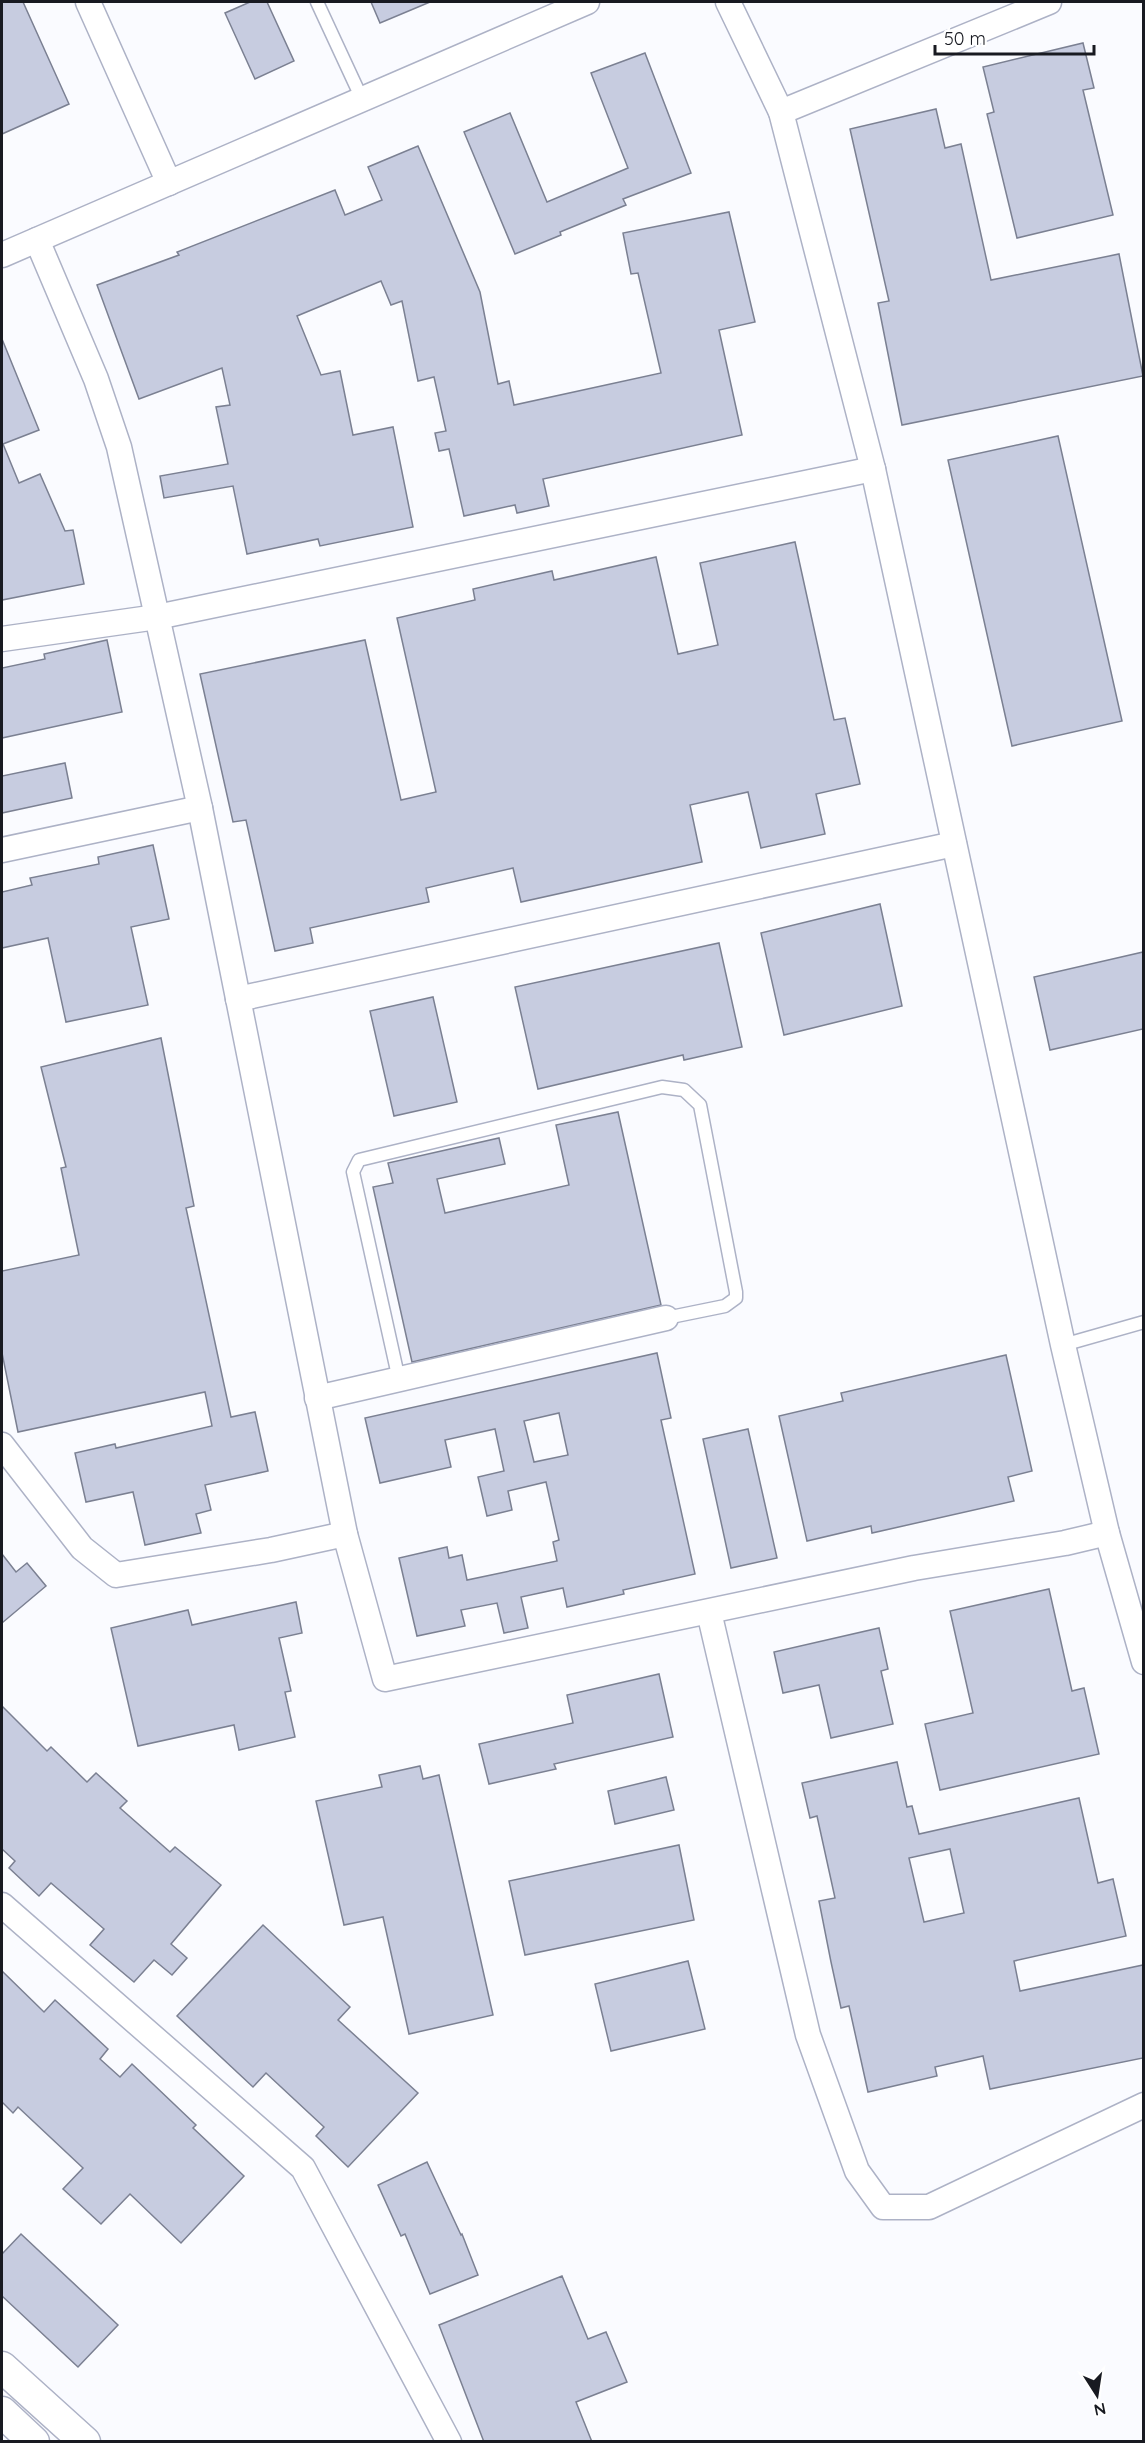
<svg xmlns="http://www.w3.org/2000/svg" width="1145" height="2443" font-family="Quicksand,sans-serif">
	<rect width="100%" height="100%" fill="#fafbff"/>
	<g fill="#c7cce0" stroke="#7b8092" stroke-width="1.5" fill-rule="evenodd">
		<polygon points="2,2 23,2 69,104 2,134"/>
		<polygon points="250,2 267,2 294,61 255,79 225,13"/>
		<polygon points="371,2 430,2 380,23"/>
		<polygon points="1083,43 1094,88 1083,90 1113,215 1017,238 987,114 994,112 983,67"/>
		<polygon points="645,53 691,173 623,199 626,205 560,232 561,235 515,254 464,132 510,113 547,202 628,168 591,73"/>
		<polygon points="936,109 945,148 961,144 991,280 1119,254 1143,376 902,425 878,303 889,301 850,129"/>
		<polygon points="418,146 480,292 498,384 509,381 514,405 661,373 638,273 631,274 623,233 729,212 755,322 719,330 742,435 543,479 549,506 517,513 515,505 464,516 449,449 439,451 435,433 446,431 434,377 418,381 402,301 391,305 381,281 297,316 321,375 340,371 353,435 393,427 413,527 320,546 318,539 247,554 233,486 164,498 160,476 228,464 216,407 230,405 222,368 139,399 97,285 179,255 177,252 335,190 345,215 382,200 368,167"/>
		<polygon points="2,339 39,430 3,444 19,483 40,474 65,531 73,530 84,584 2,600"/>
		<polygon points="1058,436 1122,721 1012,746 948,460"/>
		<polygon points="795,542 834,720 845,718 860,784 816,794 825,834 761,848 748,792 690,805 702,862 521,902 513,868 426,888 429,902 310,928 313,943 275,951 246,820 233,822 200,674 365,640 401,800 436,792 397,618 475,600 473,589 552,571 554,580 656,557 678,654 718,645 700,563"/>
		<polygon points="107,640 122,712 2,738 2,668 45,659 44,654"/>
		<polygon points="65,763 72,798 2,813 2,776"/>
		<polygon points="153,845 169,919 131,927 148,1005 66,1022 48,938 2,948 2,892 32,885 30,878 99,864 98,857"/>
		<polygon points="880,904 902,1006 784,1035 761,933"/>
		<polygon points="719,943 742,1047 684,1060 683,1055 538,1089 515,987"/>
		<polygon points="1143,952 1143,1029 1050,1050 1034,977"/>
		<polygon points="433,997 457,1102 394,1116 370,1011"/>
		<polygon points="161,1038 194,1206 186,1208 231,1417 255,1412 268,1471 205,1485 211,1510 196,1514 201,1533 145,1545 133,1492 86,1502 75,1453 115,1444 116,1448 212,1426 205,1392 18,1432 2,1353 2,1271 79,1255 61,1168 66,1167 41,1067"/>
		<polygon points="618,1112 661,1305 412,1362 373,1187 393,1183 388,1163 499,1138 505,1164 437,1179 445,1213 569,1185 556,1125"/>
		<path d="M657 1353 671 1418 661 1420 695 1574 623 1590 624 1594 567 1607 563 1588 521 1597 528 1628 504 1633 497 1603 461 1610 465 1626 417 1636 399 1558 447 1547 449 1558 462 1555 467 1580 557 1561 553 1542 559 1540 546 1482 508 1491 512 1510 487 1516 478 1477 504 1471 495 1429 445 1440 451 1467 380 1483 365 1418ZM559 1413 568 1455 534 1462 524 1421Z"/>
		<polygon points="1006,1355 1032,1471 1008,1477 1014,1501 872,1533 871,1526 807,1541 779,1416 843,1401 841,1393"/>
		<polygon points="748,1429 777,1558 731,1568 703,1439"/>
		<polygon points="2,1554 16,1572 27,1563 46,1586 2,1623"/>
		<polygon points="1049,1589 1072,1691 1084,1688 1099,1754 940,1790 925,1724 973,1713 950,1611"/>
		<polygon points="296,1602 302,1633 279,1638 291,1691 285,1692 295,1737 239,1750 234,1725 138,1746 111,1628 188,1610 192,1625"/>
		<polygon points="879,1628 888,1669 881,1671 893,1724 831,1738 819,1685 783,1693 774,1652"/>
		<polygon points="659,1674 673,1737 554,1764 556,1769 489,1784 479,1744 573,1723 567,1695"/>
		<polygon points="2,1706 47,1751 51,1747 87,1782 96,1773 127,1801 120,1808 170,1852 175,1847 221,1885 171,1944 187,1958 172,1975 154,1960 134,1982 90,1945 104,1929 51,1883 39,1896 9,1868 15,1861 2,1849"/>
		<path d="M897 1762 907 1807 912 1806 919 1834 1079 1798 1098 1883 1113 1879 1126 1936 1014 1961 1020 1991 1143 1965V2058L990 2089 983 2056 935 2067 937 2076 868 2092 849 2006 841 2008 831 1962 819 1901 835 1898 817 1816 810 1818 802 1783ZM950 1849 964 1913 924 1922 909 1858Z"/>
		<polygon points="420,1766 423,1779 439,1775 493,2015 409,2034 383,1917 344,1925 316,1801 382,1787 379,1775"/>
		<polygon points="666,1777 674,1810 615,1824 608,1791"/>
		<polygon points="679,1845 694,1920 525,1955 509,1881"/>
		<polygon points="263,1925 350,2007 338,2020 418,2093 348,2167 316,2136 324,2127 266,2073 253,2087 177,2016"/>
		<polygon points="688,1961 705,2029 611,2051 595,1984"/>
		<polygon points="2,1971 44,2012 55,2000 108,2049 100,2059 120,2077 132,2064 196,2125 193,2128 244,2176 181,2243 130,2194 101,2224 63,2189 83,2168 18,2107 13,2113 2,2102"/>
		<polygon points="427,2162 461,2235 462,2234 478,2275 430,2294 405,2234 401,2236 378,2185"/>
		<polygon points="21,2234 118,2325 78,2367 2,2296 2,2254"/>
		<polygon points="562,2276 588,2339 606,2332 627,2382 576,2402 592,2442 484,2442 439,2325"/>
	</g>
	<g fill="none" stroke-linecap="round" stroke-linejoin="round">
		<g stroke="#adb2c6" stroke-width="15">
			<g id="service">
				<polyline points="317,2 362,99"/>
				<polyline points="1063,1345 1144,1322"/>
				<polyline points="399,1380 353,1172 359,1160 662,1087 684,1090 700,1105 736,1292 736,1298 725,1306 666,1318"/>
			</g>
		</g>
		<g stroke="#adb2c6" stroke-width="27">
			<g id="minor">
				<polyline points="88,2 169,183"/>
				<polyline points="728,2 781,112 873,469 1063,1345 1107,1533 1144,1662"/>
				<polyline points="781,112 1049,2"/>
				<polyline points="37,240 96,379 119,447 200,808 345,1534"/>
				<polyline points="2,255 587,2"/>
				<polyline points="2,639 157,617 873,469"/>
				<polyline points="2,850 200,808"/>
				<polyline points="238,999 954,844"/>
				<polyline points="317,1398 666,1318"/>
				<polyline points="2,1445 82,1548 116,1575 271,1550 345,1534 385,1679 914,1568 1065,1543 1107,1533"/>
				<polyline points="709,1612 808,2035 857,2171 883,2207 929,2207 1144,2105"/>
				<polyline points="2,1905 303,2168 449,2442"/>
			</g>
		</g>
		<g stroke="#adb2c6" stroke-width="33">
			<g id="tertiary">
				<polyline points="2,2367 85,2442"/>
				<polyline points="2,2412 34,2442"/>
			</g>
		</g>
		<use href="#service" stroke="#fff" stroke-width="12"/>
		<use href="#minor" stroke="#fff" stroke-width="24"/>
		<use href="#tertiary" stroke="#fff" stroke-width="30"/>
	</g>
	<rect width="1145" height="2443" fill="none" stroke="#181a21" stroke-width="6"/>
	<g transform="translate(1097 2395) rotate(168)" stroke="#ffffff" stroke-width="4.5" paint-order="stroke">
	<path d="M0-4.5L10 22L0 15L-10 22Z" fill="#181a21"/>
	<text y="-9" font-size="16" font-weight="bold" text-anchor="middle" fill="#181a21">N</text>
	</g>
	<path d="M935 45v9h159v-9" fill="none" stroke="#181a21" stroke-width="3"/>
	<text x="944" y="45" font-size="18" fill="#181a21" stroke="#ffffff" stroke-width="4.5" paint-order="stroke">50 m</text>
</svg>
